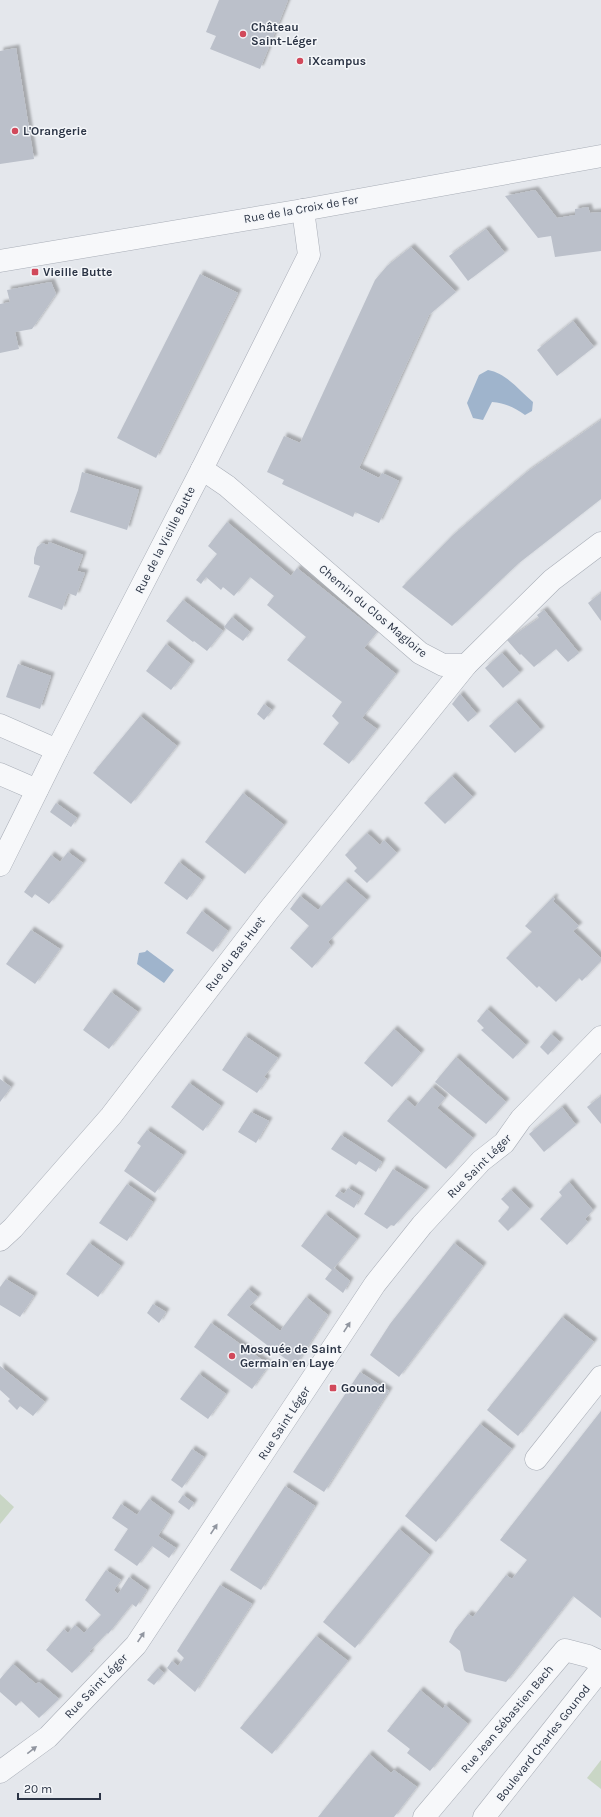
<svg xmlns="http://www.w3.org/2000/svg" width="601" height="1817" font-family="Karla,sans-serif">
	<defs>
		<filter id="shadow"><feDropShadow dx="3.5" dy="-3.5" stdDeviation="1" flood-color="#0004"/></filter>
	</defs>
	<rect width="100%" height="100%" fill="#e4e7ec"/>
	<g fill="#c9d6c5">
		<polygon points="0,1494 14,1507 0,1524"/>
		<polygon points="601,1760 601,1789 587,1778"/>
	</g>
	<g fill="#9fb4cc">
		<path d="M488 370C506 373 519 390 533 402L532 411 525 415C514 407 505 403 492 402L483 420 473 418 467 403 479 375Z"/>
		<polygon points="147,950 174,970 164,983 137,964 139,953 145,952"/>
	</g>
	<g fill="#bbc0ca" filter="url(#shadow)">
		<polygon points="219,0 288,0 260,69 210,49 216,36 206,32"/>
		<polygon points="16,48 34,159 0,164 0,51"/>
		<polygon points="535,190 557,218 575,215 575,209 588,207 590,213 601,212 601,251 555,257 551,236 538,238 505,196"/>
		<polygon points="486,229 505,253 468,281 449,256"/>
		<polygon points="411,247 456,292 429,315 359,468 379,478 382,473 399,481 379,523 355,512 353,517 282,484 284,480 267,472 284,436 300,443 375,280 387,266"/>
		<polygon points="200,274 238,293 156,458 117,438"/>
		<polygon points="51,282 56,294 32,329 15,332 19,349 0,353 0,304 10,302 7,290"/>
		<polygon points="573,321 594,347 557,376 537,350"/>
		<polygon points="601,420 601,499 519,563 452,626 402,587 452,536 490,503 527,472"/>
		<polygon points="82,472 139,490 127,530 70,512 78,490"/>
		<polygon points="227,522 291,576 297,568 377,632 364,648 396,674 362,718 377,729 349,764 323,744 339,723 332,716 342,702 287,660 306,637 267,605 274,596 250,577 234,596 223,587 221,590 206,577 201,584 196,580 217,554 208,546"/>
		<polygon points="49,542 83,555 77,571 85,573 76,596 68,593 62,610 28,597 40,566 34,564 34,558 37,547 42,543 48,545"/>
		<polygon points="601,593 601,621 588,603"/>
		<polygon points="183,600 223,631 207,651 194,641 193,642 166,621"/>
		<polygon points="544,610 579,653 568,662 556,649 534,667 521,654 520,655 507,640 539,618 537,615"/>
		<polygon points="232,617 250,632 243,641 224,627"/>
		<polygon points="166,644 191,664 171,690 146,671"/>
		<polygon points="502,653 520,673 503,688 485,668"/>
		<polygon points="18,664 51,676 40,709 6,697"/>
		<polygon points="460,694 477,714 468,722 452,704"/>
		<polygon points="516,702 541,730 515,753 489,726"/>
		<polygon points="264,704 272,710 264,720 257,714"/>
		<polygon points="140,716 177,746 131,804 93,773"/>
		<polygon points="452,776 473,797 445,824 424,803"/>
		<polygon points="243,793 284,825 245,874 205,842"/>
		<polygon points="56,803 77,818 71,827 50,812"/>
		<polygon points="367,833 380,845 384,840 397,853 367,883 354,871 357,868 345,855"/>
		<polygon points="68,852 83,863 49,904 35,894 32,898 24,892 51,855 60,862"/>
		<polygon points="179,862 202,880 187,900 164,883"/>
		<polygon points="345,881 367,900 328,942 331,946 312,968 290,948 309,926 290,909 300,896 318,910"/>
		<polygon points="553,897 555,899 553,901 579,926 573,931 601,958 601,961 582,981 579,978 556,1002 539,986 537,988 506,958 532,932 525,926"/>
		<polygon points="202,911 228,931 213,952 186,933"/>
		<polygon points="31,930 60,949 35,984 6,964"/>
		<polygon points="111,992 138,1012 109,1049 83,1030"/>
		<polygon points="487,1009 526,1045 513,1059 481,1030 484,1028 477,1021"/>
		<polygon points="394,1029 421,1053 392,1087 364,1063"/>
		<polygon points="551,1034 560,1042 548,1055 540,1047"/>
		<polygon points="245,1036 278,1058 264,1077 267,1079 257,1093 222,1070"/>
		<polygon points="456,1057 506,1102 486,1124 435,1082"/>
		<polygon points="0,1079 11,1087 0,1102"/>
		<polygon points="189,1083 221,1106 203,1131 171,1107"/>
		<polygon points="432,1087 445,1098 437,1108 473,1138 446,1169 387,1121 406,1099 415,1107"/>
		<polygon points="601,1096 601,1124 587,1107"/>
		<polygon points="562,1107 576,1125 544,1152 529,1134"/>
		<polygon points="251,1112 269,1121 256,1143 238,1132"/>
		<polygon points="147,1130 183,1155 155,1193 124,1171 141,1146 137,1143"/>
		<polygon points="341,1135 382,1162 376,1172 359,1161 356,1165 331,1149"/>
		<polygon points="393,1169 426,1190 394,1226 391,1225 387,1229 364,1214"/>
		<polygon points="569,1182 593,1210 585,1219 588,1222 567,1245 540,1219 562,1196 559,1192"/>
		<polygon points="127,1184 153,1202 127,1241 99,1223"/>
		<polygon points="348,1188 361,1196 354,1208 335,1196 339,1191 344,1194"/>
		<polygon points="511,1190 530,1209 508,1231 498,1221 508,1210 509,1207 501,1199"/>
		<polygon points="325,1214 357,1239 334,1268 350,1281 343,1293 325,1279 332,1270 301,1246"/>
		<polygon points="89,1243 121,1266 98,1297 66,1274"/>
		<polygon points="454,1243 483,1266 399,1377 370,1355 390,1324"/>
		<polygon points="6,1279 34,1296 20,1317 0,1305 0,1287"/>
		<polygon points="248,1289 258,1297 249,1307 280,1331 306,1297 328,1315 295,1366 227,1315"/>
		<polygon points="153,1304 166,1312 159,1323 147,1313"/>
		<polygon points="562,1317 594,1342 518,1436 487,1410"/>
		<polygon points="211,1323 269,1365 252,1389 194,1347"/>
		<polygon points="0,1366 45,1402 33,1416 20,1406 17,1410 8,1401 10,1399 0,1390"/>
		<polygon points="360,1372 389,1391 324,1492 293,1472"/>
		<polygon points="199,1374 226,1394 208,1419 180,1399"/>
		<polygon points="601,1411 601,1618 573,1596 506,1682 466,1672 464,1670 460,1651 449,1642 455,1630 468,1614 473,1617 506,1575 512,1579 527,1560 500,1540"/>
		<polygon points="480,1424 512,1449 436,1542 405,1516"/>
		<polygon points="192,1449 204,1457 182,1488 171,1480"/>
		<polygon points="285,1486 315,1506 261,1590 230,1570"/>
		<polygon points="183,1495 194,1503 189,1510 178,1502"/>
		<polygon points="149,1499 171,1515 158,1536 176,1548 169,1558 152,1546 137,1566 114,1550 128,1529 112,1518 121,1504 137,1515"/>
		<polygon points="399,1529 430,1555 355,1648 323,1622"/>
		<polygon points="106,1570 121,1580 114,1590 118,1594 129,1577 147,1590 136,1607 132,1604 108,1634 107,1633 89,1652 91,1653 72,1673 46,1650 64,1629 68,1633 75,1625 84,1633 101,1615 85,1600"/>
		<polygon points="220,1585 252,1604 195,1692 167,1668 172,1661 178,1666 184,1658 177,1651"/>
		<polygon points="316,1636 348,1661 272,1754 240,1728"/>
		<polygon points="13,1664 36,1684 39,1682 59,1699 39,1718 21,1701 16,1706 0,1692 0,1679"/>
		<polygon points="158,1668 164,1673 154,1685 147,1680"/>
		<polygon points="420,1690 443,1709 445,1705 468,1724 430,1771 407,1753 410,1749 387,1731"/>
		<polygon points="369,1754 391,1773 394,1770 417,1787 394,1817 318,1817"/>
	</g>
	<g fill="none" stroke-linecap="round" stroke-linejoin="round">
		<g stroke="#a9aeb7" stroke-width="23">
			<g id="minor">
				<polyline points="0,261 303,210 601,156"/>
				<polyline points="202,469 227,486 420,653 443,665 466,665 552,580 601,543"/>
				<polyline points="0,725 57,750"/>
				<polyline points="0,774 37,790"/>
				<polyline points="0,865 57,750 202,469 309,255 303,210"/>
				<polyline points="0,1240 13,1228 111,1116 269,910 466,665"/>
				<polyline points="536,1459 601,1377"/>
				<polyline points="0,1772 48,1737 136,1645 375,1284 422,1225 481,1161 504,1143 521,1119 601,1037"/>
				<polyline points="424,1817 565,1650 588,1656 601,1662"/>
				<polyline points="484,1817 601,1669"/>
			</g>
		</g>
		<use href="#minor" stroke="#f7f8fa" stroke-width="22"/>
	</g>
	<defs><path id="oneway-solid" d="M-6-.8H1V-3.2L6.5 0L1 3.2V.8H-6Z"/></defs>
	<g fill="#9196a0">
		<use href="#oneway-solid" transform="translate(347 1327) rotate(-57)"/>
		<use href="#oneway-solid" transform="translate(214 1529) rotate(-56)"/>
		<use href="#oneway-solid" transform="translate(141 1637) rotate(-56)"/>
		<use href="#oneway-solid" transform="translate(32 1750) rotate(-38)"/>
	</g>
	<g fill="#d1495b" stroke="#f4f6f9" stroke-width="1.5">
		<circle cx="243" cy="34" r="4"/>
		<circle cx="300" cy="61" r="4"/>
		<circle cx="15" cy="131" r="4"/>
		<rect x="31" y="268" width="8" height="8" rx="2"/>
		<circle cx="232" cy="1356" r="4"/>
		<rect x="329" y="1384" width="8" height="8" rx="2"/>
	</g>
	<g text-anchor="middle" stroke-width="3" stroke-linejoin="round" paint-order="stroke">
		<g font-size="12" font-weight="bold" fill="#2b3445" stroke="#f4f6f9" text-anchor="start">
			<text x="251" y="31">Château<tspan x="251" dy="14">Saint-Léger</tspan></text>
			<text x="308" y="65">iXcampus</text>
			<text x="23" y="135">L'Orangerie</text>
			<text x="43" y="276">Vieille Butte</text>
			<text x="240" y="1353">Mosquée de Saint<tspan x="240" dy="14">Germain en Laye</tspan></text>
			<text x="341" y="1392">Gounod</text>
		</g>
		<g font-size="12" fill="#2b3445" stroke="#f4f6f9">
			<text transform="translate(301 209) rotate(-10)" y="4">Rue de la Croix de Fer</text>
			<text transform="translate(165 540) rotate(-63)" y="4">Rue de la Vieille Butte</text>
			<text transform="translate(373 611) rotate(40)" y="4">Chemin du Clos Magloire</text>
			<text transform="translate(235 954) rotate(-53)" y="4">Rue du Bas Huet</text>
			<text transform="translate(479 1166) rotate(-45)" y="4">Rue Saint Léger</text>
			<text transform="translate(284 1423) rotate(-57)" y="4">Rue Saint Léger</text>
			<text transform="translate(96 1686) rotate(-46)" y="4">Rue Saint Léger</text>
			<text transform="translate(507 1719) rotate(-50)" y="4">Rue Jean Sébastien Bach</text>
			<text transform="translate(543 1743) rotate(-52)" y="4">Boulevard Charles Gounod</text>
		</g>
	</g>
	<path d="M18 1793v6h82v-6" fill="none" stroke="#2b3445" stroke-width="2"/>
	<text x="24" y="1793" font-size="12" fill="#2b3445" stroke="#f4f6f9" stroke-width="3" paint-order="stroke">20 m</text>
</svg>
